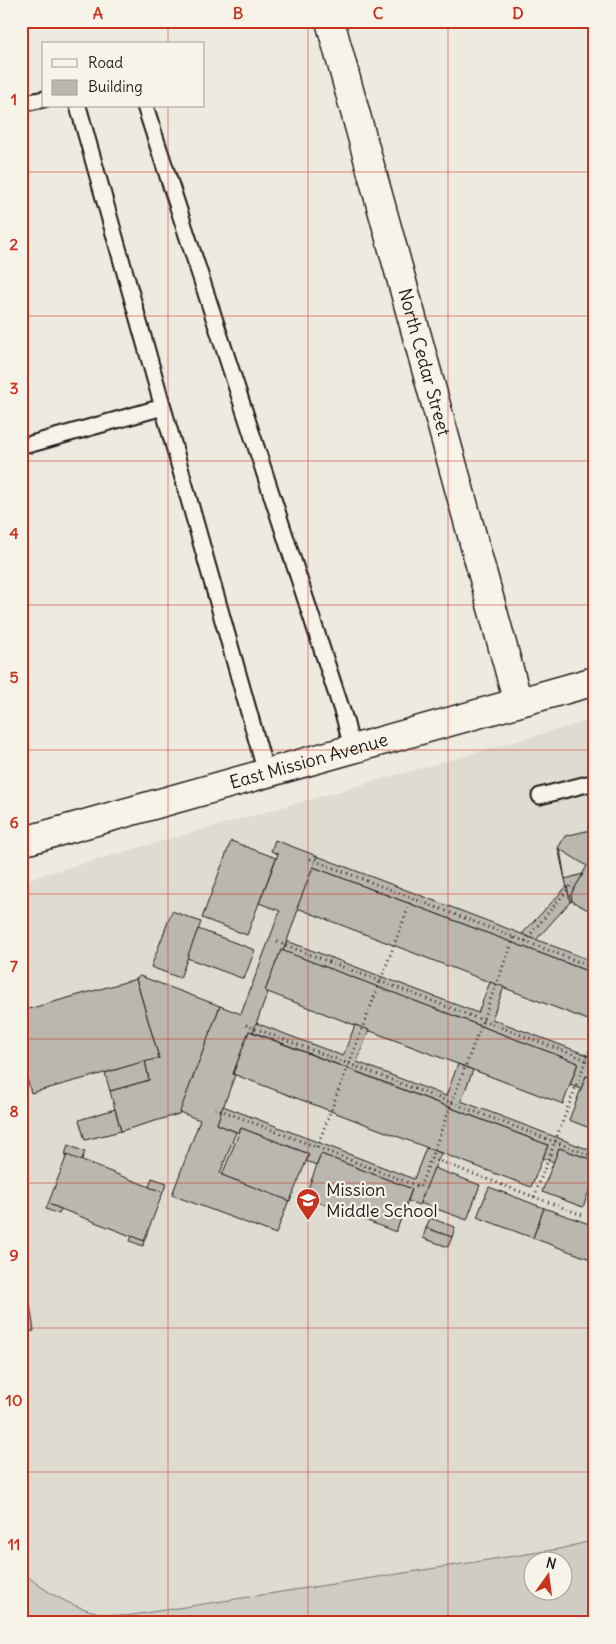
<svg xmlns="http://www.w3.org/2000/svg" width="616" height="1644" font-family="Delius,sans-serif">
	<rect width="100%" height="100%" fill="#eeeae0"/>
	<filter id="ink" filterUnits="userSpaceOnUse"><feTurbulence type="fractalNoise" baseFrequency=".02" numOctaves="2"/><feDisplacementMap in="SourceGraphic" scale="10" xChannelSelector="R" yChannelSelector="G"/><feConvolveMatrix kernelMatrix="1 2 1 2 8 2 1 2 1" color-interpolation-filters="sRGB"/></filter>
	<g filter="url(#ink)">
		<path fill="#dedbd1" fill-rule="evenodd" d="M595 719V1623H21V881ZM534 1562H564V1592H534Z"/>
		<path fill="#cfccc3" stroke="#767470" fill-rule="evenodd" d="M595 1540V1623H21V1571C54 1599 83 1614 126 1616L559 1549ZM534 1562H564V1592H534Z"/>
		<g fill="#bab7af" stroke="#1c1c1c">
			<polygon points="595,829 595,914 572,901 571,894 587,866 558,848 565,836"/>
			<polygon points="275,840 317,856 287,941 283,951 281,950 265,991 268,992 253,1032 249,1031 233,1074 235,1075 217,1124 236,1132 220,1173 222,1175 289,1200 276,1234 172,1195 200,1120 179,1112 220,1006 241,1014 280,911 259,903 278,854 271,851"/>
			<polygon points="231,841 276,858 247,935 202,918"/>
			<polygon points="558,848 560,849 565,879"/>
			<polygon points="317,856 595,962 595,974 313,867"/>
			<polygon points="313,867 595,974 595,1016 593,1022 297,908"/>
			<polygon points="583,874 571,894 572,901 570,902 565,879"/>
			<polygon points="567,886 570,902 536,940 522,934"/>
			<polygon points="172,911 201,922 180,978 151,967"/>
			<polygon points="198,929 255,950 244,979 187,958"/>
			<polygon points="287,941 478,1013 490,982 504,987 492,1019 595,1058 595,1079 586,1076 581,1089 570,1085 578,1063 283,951"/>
			<polygon points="281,950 578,1063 563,1104 265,991"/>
			<polygon points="140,976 220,1006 179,1114 121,1131 110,1091 149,1080 145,1061 159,1058 136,979"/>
			<polygon points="136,979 159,1058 31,1093 21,1057 21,1011"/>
			<polygon points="256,1023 343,1056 355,1025 369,1030 357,1062 446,1096 458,1064 473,1070 461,1101 595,1152 595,1161 559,1148 554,1162 543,1158 548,1145 253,1032"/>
			<polygon points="249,1031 548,1145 531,1187 233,1074"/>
			<polygon points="145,1061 149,1080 110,1091 105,1073"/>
			<polygon points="586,1076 595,1079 595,1130 569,1120"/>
			<polygon points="223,1106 414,1179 426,1148 441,1153 419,1205 408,1201 412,1189 321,1154 317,1165 306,1161 309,1154 241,1128 239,1133 217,1124"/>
			<polygon points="115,1109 121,1131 85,1140 79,1120"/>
			<polygon points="241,1128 309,1154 290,1201 222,1175"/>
			<polygon points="68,1145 85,1152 81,1161 65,1155"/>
			<polygon points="559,1148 595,1161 595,1176 583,1207 542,1192"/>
			<polygon points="321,1154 412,1189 396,1232 305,1197"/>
			<polygon points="67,1155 163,1192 144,1241 48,1204"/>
			<polygon points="434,1168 480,1185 467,1220 420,1203"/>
			<polygon points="152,1178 167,1183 163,1192 149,1187"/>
			<polygon points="489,1187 544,1208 533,1238 477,1217"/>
			<polygon points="48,1204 61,1209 59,1214 46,1209"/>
			<polygon points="544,1208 595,1226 595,1244 590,1259 533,1238"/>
			<polygon points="430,1218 455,1227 452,1237 426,1228"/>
			<polygon points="426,1228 452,1237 448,1247 423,1238"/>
			<polygon points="132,1236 144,1241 143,1246 130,1241"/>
			<polygon points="21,1272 25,1272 34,1331 21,1333"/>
		</g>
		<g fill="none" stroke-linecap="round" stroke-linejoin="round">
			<g stroke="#1c1c1c" stroke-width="19">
				<g id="lane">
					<polyline points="21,104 44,99"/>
					<polyline points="78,106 266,773"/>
					<polyline points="145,106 345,720 352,749"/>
					<polyline points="31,444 163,407"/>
					<polyline points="540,796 595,782"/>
				</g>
			</g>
			<g stroke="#1c1c1c" stroke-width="31">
				<g id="street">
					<path id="s1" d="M330 21 518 702"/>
				</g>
			</g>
			<g stroke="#1c1c1c" stroke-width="31">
				<g id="secondary">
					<path id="s2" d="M21 842 595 681"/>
				</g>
			</g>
			<g stroke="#1c1c1c" stroke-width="3" stroke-dasharray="1 4" stroke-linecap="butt">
				<polyline points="310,859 595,968"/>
				<polyline points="525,941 573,883"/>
				<polyline points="277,942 595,1063"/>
				<polyline points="246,1025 595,1157"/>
				<polyline points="215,1108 420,1187 514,937"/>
				<polyline points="317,1147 412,898"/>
				<polyline points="431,1158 585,1216"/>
				<polyline points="534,1197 595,1036"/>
			</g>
			<use href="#lane" stroke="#f7f3e8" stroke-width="15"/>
			<use href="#street" stroke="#f7f3e8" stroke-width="28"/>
			<use href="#secondary" stroke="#f7f3e8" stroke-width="28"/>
		</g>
	</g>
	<path fill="none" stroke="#c8321e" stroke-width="1" stroke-opacity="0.55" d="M168 21V44M308 21V1623M448 21V1623M168 106V1623M21 172H595M21 316H595M21 461H595M21 605H595M21 750H595M21 894H595M21 1039H595M21 1183H595M21 1328H595M21 1472H595"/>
	<defs>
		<g id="school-pin" transform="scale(1.25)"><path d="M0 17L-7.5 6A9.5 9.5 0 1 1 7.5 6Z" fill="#c8321e" stroke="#f7f3e8"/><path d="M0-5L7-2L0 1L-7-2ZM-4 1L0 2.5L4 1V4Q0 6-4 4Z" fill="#fff"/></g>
	</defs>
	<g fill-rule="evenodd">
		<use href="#school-pin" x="308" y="1200"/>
	</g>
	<g text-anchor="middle" stroke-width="4.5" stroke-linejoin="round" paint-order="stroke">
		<g font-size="18" fill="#1c1c1c" stroke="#f7f3e8">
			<text dy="6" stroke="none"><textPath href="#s1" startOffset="354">North Cedar Street</textPath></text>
			<text dy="6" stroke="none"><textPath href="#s2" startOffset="299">East Mission Avenue</textPath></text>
		</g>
		<g font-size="18" fill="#1c1c1c" stroke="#f7f3e8" text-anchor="start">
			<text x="326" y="1196">Mission<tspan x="326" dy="21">Middle School</tspan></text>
		</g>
	</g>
	<rect width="616" height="1644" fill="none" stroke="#f7f3e8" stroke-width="55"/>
	<rect x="42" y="42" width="162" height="65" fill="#f7f3e8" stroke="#9f9d96"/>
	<rect x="52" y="59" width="25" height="8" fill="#f7f3e8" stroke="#9f9d96"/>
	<text x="88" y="68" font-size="15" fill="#1c1c1c">Road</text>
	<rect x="52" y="80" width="25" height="15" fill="#bab7af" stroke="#9f9d96"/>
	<text x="88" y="92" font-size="15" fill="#1c1c1c">Building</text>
	<g transform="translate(548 1576) rotate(14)"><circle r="24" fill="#f7f3e8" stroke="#9f9d96"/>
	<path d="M0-4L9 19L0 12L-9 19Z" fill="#c8321e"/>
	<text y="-8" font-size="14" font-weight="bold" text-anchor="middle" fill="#1c1c1c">N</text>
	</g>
	<rect x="28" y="28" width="560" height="1588" fill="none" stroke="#c8321e" stroke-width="2"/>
	<g font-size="16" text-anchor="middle" font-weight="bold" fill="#c8321e">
		<text x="98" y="19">A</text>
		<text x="238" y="19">B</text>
		<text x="378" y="19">C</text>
		<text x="518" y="19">D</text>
		<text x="14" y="105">1</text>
		<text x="14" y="250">2</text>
		<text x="14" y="394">3</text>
		<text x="14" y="539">4</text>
		<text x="14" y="683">5</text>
		<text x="14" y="828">6</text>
		<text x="14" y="972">7</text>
		<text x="14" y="1117">8</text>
		<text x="14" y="1261">9</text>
		<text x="14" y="1406">10</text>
		<text x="14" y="1550">11</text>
	</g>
</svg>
